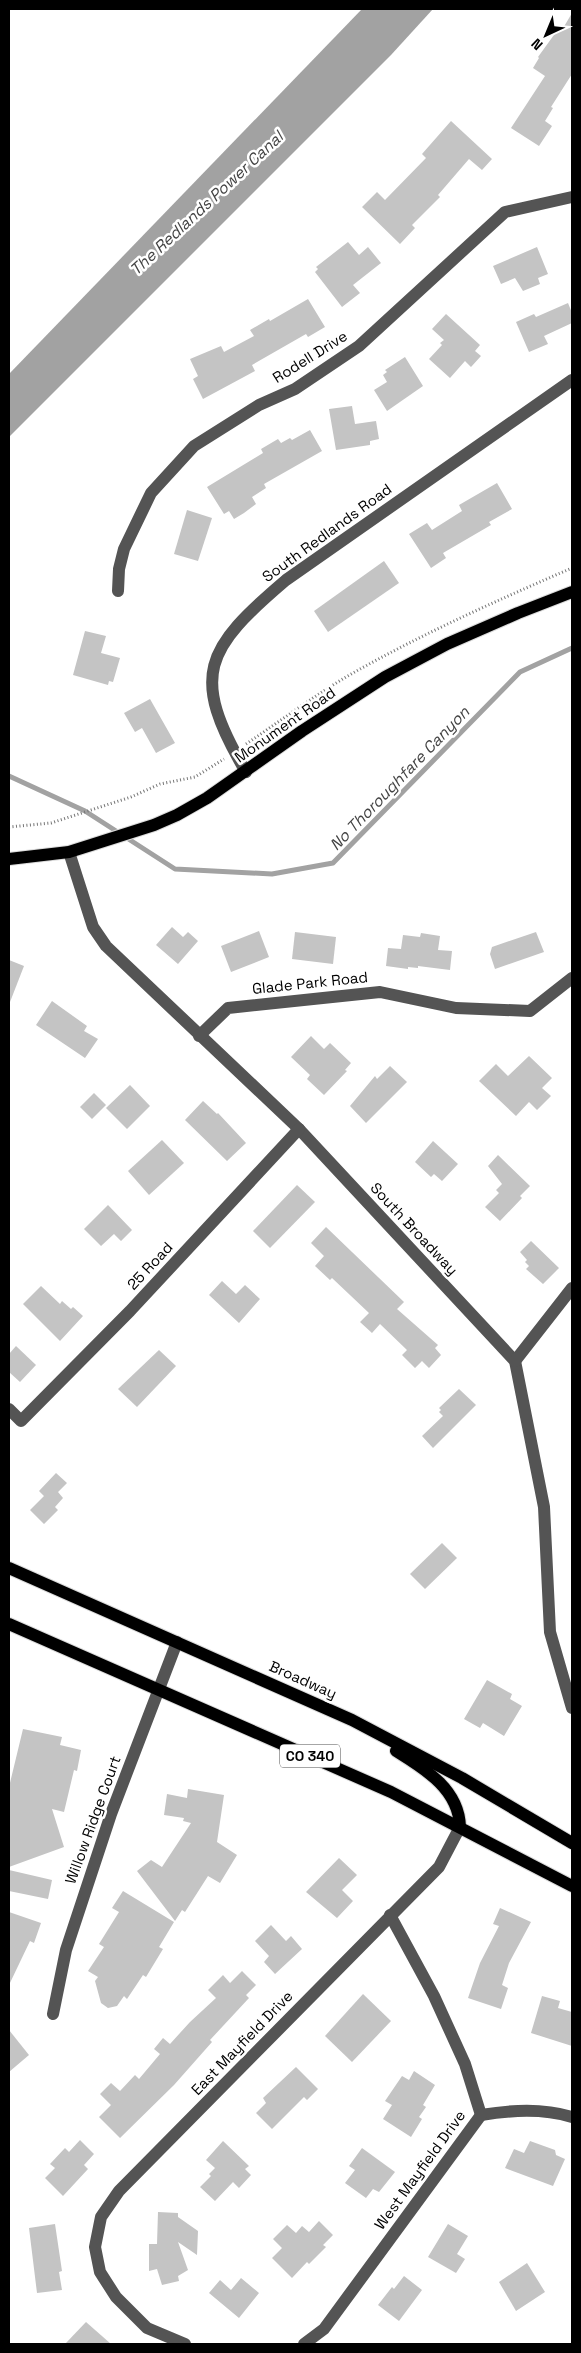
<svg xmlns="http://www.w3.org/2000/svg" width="581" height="2353" font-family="'Space Grotesk',sans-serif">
	<rect width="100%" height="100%" fill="#fff"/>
	<polygon fill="#a2a2a2" points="362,9 433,9 391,55 9,437 9,374"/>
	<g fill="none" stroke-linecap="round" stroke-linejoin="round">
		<polyline stroke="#a2a2a2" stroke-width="5" points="9,776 85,811 175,869 272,874 333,863 520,672 572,648"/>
	</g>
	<g fill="#c4c4c4">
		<polygon points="572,13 572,74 551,107 553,108 545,121 552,126 539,146 511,128 545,76 533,68 539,58 538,57 559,28 562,30"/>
		<polygon points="451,121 492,159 482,170 469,159 438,195 440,197 412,225 415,228 400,244 362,207 377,192 385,200 426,158 422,154"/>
		<polygon points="348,242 359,255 368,247 381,263 353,285 360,293 342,307 315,272 318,269 316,267"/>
		<polygon points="537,247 548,274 538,278 540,284 523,291 515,278 501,284 493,266"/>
		<polygon points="308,299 325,327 308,337 306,334 252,365 255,371 203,399 193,379 198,376 190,359 221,346 224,352 254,336 250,330 269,319 270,321"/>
		<polygon points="568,303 572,313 572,323 544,336 548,344 529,352 516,322 534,314 536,317"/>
		<polygon points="446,314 480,345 475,351 481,356 471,367 465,361 450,378 429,359 442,345 440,343 444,340 432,329"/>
		<polygon points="405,357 423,386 387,411 374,390 387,382 383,375 387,372 385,370"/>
		<polygon points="352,406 355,424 376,421 379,439 370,441 370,445 336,450 329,409"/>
		<polygon points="310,430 322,451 264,484 266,488 252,497 256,504 244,513 234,519 229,511 224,514 207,487 263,453 261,449 278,439 281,443 290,438 292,440"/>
		<polygon points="497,483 512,509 489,522 491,525 443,553 446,558 431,568 409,534 427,523 432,530 462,511 459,505"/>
		<polygon points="187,510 212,518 198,561 174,554"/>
		<polygon points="384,561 399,583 328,632 314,611"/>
		<polygon points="85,631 106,636 101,653 120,658 113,682 109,681 108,685 73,675"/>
		<polygon points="150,699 175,743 156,753 142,728 135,732 124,713"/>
		<polygon points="172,927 183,937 188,932 198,941 178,964 156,945"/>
		<polygon points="259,931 269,957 231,972 221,946"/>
		<polygon points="295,932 336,937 333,964 292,959"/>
		<polygon points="536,932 544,952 495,969 490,954 492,947"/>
		<polygon points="421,933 440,936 438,950 452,951 450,970 418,966 418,968 408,967 408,969 386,966 388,948 401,949 403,935 420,937"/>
		<polygon points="9,960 24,966 10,1002 9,1002"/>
		<polygon points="52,1001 87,1026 84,1031 98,1039 85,1058 36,1025"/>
		<polygon points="311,1036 324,1049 330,1043 351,1063 345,1070 347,1071 324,1095 307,1079 310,1075 291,1057"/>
		<polygon points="529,1056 552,1078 542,1088 551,1096 537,1110 529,1102 516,1116 479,1081 496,1064 508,1076"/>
		<polygon points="390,1066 407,1082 366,1123 350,1106 375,1076 377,1079"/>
		<polygon points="130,1085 150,1106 127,1129 106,1108"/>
		<polygon points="94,1093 106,1105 92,1119 80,1107"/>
		<polygon points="203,1101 217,1114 218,1113 246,1143 227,1161 185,1120"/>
		<polygon points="162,1140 184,1163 149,1195 128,1171"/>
		<polygon points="433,1141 458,1164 442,1181 434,1174 431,1177 415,1162"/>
		<polygon points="498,1155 530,1186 520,1196 522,1198 500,1221 485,1207 499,1193 496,1190 502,1184 488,1166"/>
		<polygon points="297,1185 315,1202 270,1248 253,1231"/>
		<polygon points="108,1205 132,1230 121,1241 114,1234 101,1246 84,1229"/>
		<polygon points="326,1227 404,1302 397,1309 438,1345 435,1348 441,1355 429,1368 422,1361 415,1368 402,1355 407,1350 380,1324 372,1333 360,1322 369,1313 332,1278 330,1280 315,1266 324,1256 311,1243"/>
		<polygon points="531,1241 559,1268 543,1284 526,1269 529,1266 525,1262 527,1260 520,1252"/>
		<polygon points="222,1281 236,1294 245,1285 260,1299 239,1323 209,1295"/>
		<polygon points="41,1286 60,1304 62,1301 71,1309 73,1307 83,1316 60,1341 23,1304"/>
		<polygon points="16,1346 36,1365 20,1382 9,1372 9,1354"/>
		<polygon points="159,1350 176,1366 137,1407 118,1389"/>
		<polygon points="459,1389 476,1405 433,1448 422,1436 443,1416 439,1412 441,1410 439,1408"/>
		<polygon points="56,1473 67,1483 58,1492 63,1498 55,1507 58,1510 44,1524 30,1510 44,1496 39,1491"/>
		<polygon points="442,1543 457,1558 425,1589 410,1574"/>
		<polygon points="487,1680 512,1694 510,1699 522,1706 504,1736 483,1723 480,1728 464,1719"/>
		<polygon points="23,1729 62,1737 60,1745 81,1750 77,1771 74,1770 64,1812 52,1809 64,1847 9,1867 9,1787"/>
		<polygon points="188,1789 224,1795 217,1842 237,1855 220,1883 208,1876 185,1912 182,1910 175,1921 137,1871 151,1860 162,1867 191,1823 183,1821 184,1818 164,1815 167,1794 187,1798"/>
		<polygon points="339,1858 357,1875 342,1890 353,1901 337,1918 306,1892"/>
		<polygon points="9,1870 52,1880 48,1899 9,1891"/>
		<polygon points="123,1891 174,1922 159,1947 163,1949 146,1977 143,1975 127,1999 124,1996 117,2006 108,2008 101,2003 95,1981 98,1977 88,1971 104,1947 99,1944 119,1912 112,1908"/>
		<polygon points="500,1908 531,1922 509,1963 502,1985 508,1988 501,2009 468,1998 480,1963 499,1926 493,1924"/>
		<polygon points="9,1912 41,1923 34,1943 30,1941 9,1985"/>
		<polygon points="271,1925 286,1941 291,1936 302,1949 275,1974 264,1962 269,1956 255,1941"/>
		<polygon points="242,1971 256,1985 246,1995 249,1998 210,2040 212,2042 174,2085 120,2138 99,2117 111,2105 100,2094 111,2083 120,2091 135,2075 139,2079 160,2054 154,2049 163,2038 170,2044 190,2022 216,1998 208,1990 223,1975 230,1983"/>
		<polygon points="363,1994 391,2021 352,2062 325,2036"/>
		<polygon points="542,1996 560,2001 558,2008 572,2012 572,2046 531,2033"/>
		<polygon points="9,2030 29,2055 9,2072"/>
		<polygon points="296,2067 318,2089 307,2100 304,2097 272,2129 256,2113 266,2103 263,2098"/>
		<polygon points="414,2071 435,2085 423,2105 426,2107 419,2117 422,2119 411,2137 383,2119 392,2105 385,2101 402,2076 409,2080"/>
		<polygon points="80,2140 94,2154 84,2165 88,2169 63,2196 45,2178 55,2168 50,2164 65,2148 69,2152"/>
		<polygon points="223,2141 249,2166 245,2169 251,2175 239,2188 233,2182 215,2201 200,2187 211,2176 209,2174 215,2168 206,2160"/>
		<polygon points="530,2141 555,2150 556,2155 565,2159 553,2186 505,2168 514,2149 524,2153"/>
		<polygon points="362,2148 395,2172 379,2192 373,2189 366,2198 345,2183 355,2170 349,2166"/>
		<polygon points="158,2212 178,2213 178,2217 198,2231 197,2255 178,2242 188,2270 178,2276 179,2281 162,2285 157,2269 149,2271 149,2244 157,2244"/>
		<polygon points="319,2221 333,2235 323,2245 326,2247 309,2264 307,2262 292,2278 272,2258 282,2248 273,2239 287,2225 296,2233 302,2226 309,2232"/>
		<polygon points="55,2224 62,2271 59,2272 62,2290 37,2293 29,2228"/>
		<polygon points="448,2224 468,2236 457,2254 465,2259 456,2273 428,2257"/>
		<polygon points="527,2263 545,2292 516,2311 499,2282"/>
		<polygon points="404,2276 422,2290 399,2321 378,2305 392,2287 394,2289"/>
		<polygon points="241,2278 259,2293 239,2318 209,2293 220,2280 231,2290"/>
		<polygon points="86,2322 111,2344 65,2344"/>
	</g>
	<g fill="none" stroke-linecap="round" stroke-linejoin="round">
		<g stroke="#dbdbdb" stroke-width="14">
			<g id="major">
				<polyline points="9,859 69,852 154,825 177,815 207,798 302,731 385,677 447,644 518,613 572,592"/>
				<polyline points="9,1568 352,1720 462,1778 572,1843"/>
				<polyline points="9,1624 391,1792 572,1886"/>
				<path d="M396 1751C425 1769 459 1789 460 1827"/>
			</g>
		</g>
		<g stroke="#767676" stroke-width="3" stroke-dasharray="1 2.5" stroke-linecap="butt">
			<path d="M246 744C282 720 316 694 353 673 424 633 498 600 572 568"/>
			<polyline points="9,827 51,823 131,797 160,784 195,777 224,759"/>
		</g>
		<g stroke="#545454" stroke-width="12">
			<polyline points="118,591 119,569 124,549 151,493 194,446 259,405 295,389 359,346 505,212 572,197"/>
			<path d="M246 772C189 675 205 649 286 580L572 380"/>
			<polyline points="69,852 93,927 106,946 299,1129 515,1361 544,1507 550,1632 572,1708"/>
			<polyline points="199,1036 228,1008 380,992 456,1008 530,1011 572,978"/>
			<polyline points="515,1361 572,1288"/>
			<polyline points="9,1409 21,1421 130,1311 299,1129"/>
			<polyline points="390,1915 434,1996 465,2064 481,2115"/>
			<polyline points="53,2014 66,1950 111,1814 177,1642"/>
			<path d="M481 2115C512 2110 542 2108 572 2117"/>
			<polyline points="185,2344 147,2328 116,2297 100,2272 95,2247 101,2217 119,2191 439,1867 460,1827"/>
			<polyline points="304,2344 324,2329 481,2115"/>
		</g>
		<use href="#major" stroke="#000" stroke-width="12"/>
	</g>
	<g text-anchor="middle" stroke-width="5" stroke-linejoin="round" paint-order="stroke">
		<rect fill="#fff" stroke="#4c4c4c" stroke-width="1" x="280" y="1744.5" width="60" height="23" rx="4"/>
		<g font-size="14" font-weight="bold" fill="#000">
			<text x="310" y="1761">CO 340</text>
		</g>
		<g font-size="15" fill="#000" stroke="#fff">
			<text transform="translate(310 357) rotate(-32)" y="5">Rodell Drive</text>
			<text transform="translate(327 533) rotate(-36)" y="5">South Redlands Road</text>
			<text transform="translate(285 725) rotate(-35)" y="5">Monument Road</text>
			<text transform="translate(310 983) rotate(-6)" y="5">Glade Park Road</text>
			<text transform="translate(414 1229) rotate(47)" y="5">South Broadway</text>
			<text transform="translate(150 1266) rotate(-47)" y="5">25 Road</text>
			<text transform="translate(303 1680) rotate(24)" y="5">Broadway</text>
			<text transform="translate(93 1820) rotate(-70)" y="5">Willow Ridge Court</text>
			<text transform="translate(242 2043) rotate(-46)" y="5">East Mayfield Drive</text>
			<text transform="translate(420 2170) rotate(-54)" y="5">West Mayfield Drive</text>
		</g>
		<g font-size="16" font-style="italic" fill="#434343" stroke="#fff">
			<text transform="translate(206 203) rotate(-43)" y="6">The Redlands Power Canal</text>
			<text transform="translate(399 778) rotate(-46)" y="6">No Thoroughfare Canyon</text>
		</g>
	</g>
	<rect width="581" height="2353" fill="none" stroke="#000000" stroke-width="20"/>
	<g transform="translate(546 35) rotate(224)" stroke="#ffffff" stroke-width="4" paint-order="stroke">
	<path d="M0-4L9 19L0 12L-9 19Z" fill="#000000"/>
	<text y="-8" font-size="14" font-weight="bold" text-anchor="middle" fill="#000000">N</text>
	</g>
</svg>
